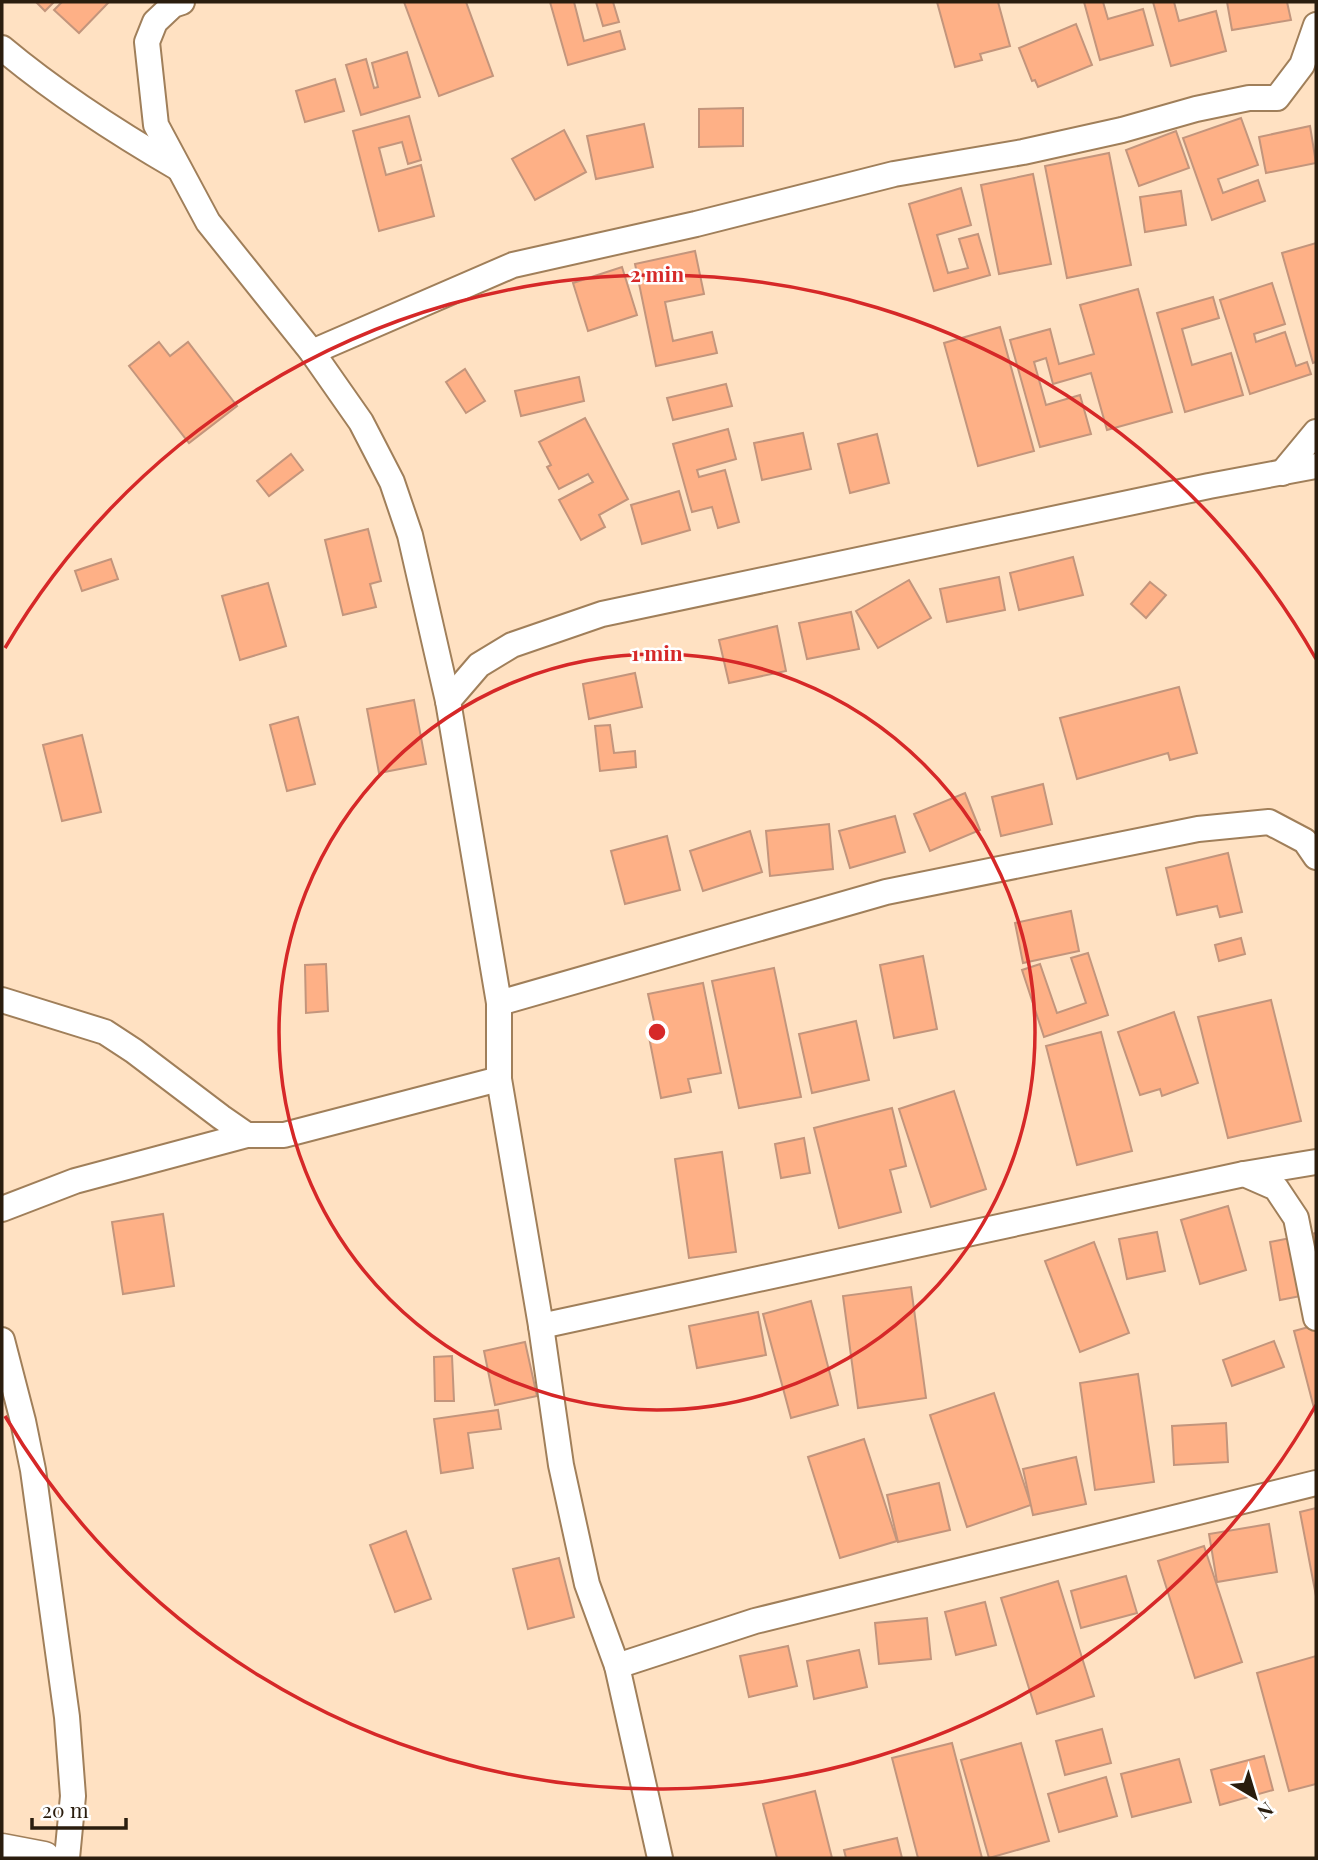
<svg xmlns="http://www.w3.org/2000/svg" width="1318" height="1860" font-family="'Playfair Display',serif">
	<rect width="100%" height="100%" fill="#ffe1c2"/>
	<g fill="#feb086" stroke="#c3957c" stroke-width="2">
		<polygon points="36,2 54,2 45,11"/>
		<polygon points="62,2 109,2 79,33 54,10"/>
		<polygon points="404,2 466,2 493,76 439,96"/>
		<polygon points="550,2 574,2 584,41 620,31 625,49 568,65"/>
		<polygon points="596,2 613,2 619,22 603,26"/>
		<polygon points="937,2 998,2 1010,46 980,54 982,60 955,67"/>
		<polygon points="1084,2 1103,2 1108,19 1143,9 1153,45 1100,60"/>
		<polygon points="1153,2 1174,2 1179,21 1216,11 1226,51 1171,66"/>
		<polygon points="1227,2 1287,2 1291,20 1232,30"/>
		<polygon points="1076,24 1092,65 1038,87 1035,80 1032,81 1019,48"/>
		<polygon points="407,52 420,97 361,115 346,65 366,59 374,88 378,87 372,63"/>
		<polygon points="335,79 344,111 305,122 296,91"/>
		<polygon points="743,108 743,146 699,147 699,109"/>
		<polygon points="409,116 421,160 408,164 402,142 379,148 386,175 421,165 434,216 379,231 353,131"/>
		<polygon points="1241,118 1258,165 1218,179 1223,193 1258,180 1265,201 1212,220 1183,138"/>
		<polygon points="644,124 653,167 596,179 587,136"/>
		<polygon points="1310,126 1316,163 1266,173 1259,137"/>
		<polygon points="564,130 586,172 535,200 512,159"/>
		<polygon points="1176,131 1189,168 1139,186 1126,150"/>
		<polygon points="1109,153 1131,265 1067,278 1045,166"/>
		<polygon points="1033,174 1051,264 999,274 981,185"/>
		<polygon points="961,188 971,225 937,235 948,273 968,268 959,239 978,234 990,275 934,291 909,204"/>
		<polygon points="1181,191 1186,225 1145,232 1140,197"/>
		<polygon points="1316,243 1316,362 1313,363 1282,253"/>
		<polygon points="695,251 704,294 665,302 673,341 712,332 717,353 656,366 635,264"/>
		<polygon points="622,267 637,315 588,331 573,283"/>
		<polygon points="1272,283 1285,324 1254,334 1256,342 1285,332 1296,366 1307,362 1311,374 1250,394 1220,300"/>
		<polygon points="1138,289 1172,412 1107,430 1091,373 1053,384 1046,358 1034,362 1046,405 1080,395 1091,434 1040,447 1010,340 1050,329 1059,364 1094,354 1080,305"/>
		<polygon points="1213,297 1219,318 1182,329 1192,365 1231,353 1243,395 1185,412 1157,313"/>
		<polygon points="1000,327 1034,451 978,466 944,343"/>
		<polygon points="159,342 170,356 188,342 237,406 189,443 129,366"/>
		<polygon points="465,369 485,401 466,413 446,382"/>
		<polygon points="579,377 584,401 521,416 515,391"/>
		<polygon points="726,384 732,406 673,420 667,398"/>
		<polygon points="585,418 628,499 599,515 605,527 581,540 559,500 593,482 588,474 559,489 547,467 551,465 539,442"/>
		<polygon points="728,429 736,459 697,470 699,477 725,470 739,522 718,528 712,507 692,512 673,444"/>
		<polygon points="803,433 811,469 762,480 754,443"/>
		<polygon points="877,434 889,483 850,493 838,444"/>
		<polygon points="291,454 303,470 269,496 257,481"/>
		<polygon points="679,491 690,530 642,544 631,505"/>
		<polygon points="368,529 381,581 370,584 376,607 343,615 325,540"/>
		<polygon points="1073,557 1083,595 1019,610 1010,573"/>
		<polygon points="111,559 118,579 82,591 75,571"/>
		<polygon points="999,577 1005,610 947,622 940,589"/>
		<polygon points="909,580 931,618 878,648 856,611"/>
		<polygon points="1150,582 1166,595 1146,618 1131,604"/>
		<polygon points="268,583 286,646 240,660 222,596"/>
		<polygon points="851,612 859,649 807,659 799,623"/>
		<polygon points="777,626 786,671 729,683 719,640"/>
		<polygon points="635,673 642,707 589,719 583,684"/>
		<polygon points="1179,687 1197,753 1170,760 1168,753 1077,779 1060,718"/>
		<polygon points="414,700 426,764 379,773 367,709"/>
		<polygon points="298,717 315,784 287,791 270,725"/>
		<polygon points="610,725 614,753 635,751 636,767 600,771 595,726"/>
		<polygon points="82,735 101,812 62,821 43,745"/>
		<polygon points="1043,784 1052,824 1001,836 992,797"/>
		<polygon points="965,793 980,830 930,851 914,814"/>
		<polygon points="895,816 905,852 850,868 839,831"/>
		<polygon points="829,824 833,869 770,876 766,831"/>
		<polygon points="750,831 762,872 703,891 690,851"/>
		<polygon points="667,836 680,890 625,904 611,851"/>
		<polygon points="1228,853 1242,912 1220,917 1217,906 1177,915 1166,868"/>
		<polygon points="1071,911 1079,951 1023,963 1015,923"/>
		<polygon points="1241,938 1245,954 1219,961 1215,945"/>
		<polygon points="1088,953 1108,1015 1044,1037 1022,970 1040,964 1057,1013 1086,1003 1071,958"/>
		<polygon points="923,956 937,1029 894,1038 880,965"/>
		<polygon points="326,964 328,1011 306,1013 305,965"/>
		<polygon points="774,968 801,1097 739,1108 712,981"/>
		<polygon points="703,983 721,1073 688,1079 691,1092 661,1098 649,1037 657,1035 648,994"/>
		<polygon points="1271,1000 1301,1121 1228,1138 1198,1017"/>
		<polygon points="1174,1012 1198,1083 1162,1096 1160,1089 1140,1095 1118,1032"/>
		<polygon points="856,1021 869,1080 812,1093 799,1034"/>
		<polygon points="1101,1032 1132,1151 1077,1165 1046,1046"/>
		<polygon points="954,1091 986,1189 931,1207 899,1109"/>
		<polygon points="892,1108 906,1166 890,1170 901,1212 839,1228 814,1128"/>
		<polygon points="804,1138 810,1173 781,1178 775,1144"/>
		<polygon points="722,1152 736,1252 689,1258 675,1159"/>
		<polygon points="1228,1206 1246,1270 1200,1284 1181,1220"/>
		<polygon points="163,1214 174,1286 123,1294 112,1222"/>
		<polygon points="1157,1232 1165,1271 1127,1279 1119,1239"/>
		<polygon points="1316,1233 1316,1293 1280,1300 1270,1242"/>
		<polygon points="1094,1242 1129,1333 1080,1352 1045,1261"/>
		<polygon points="911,1287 926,1398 858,1408 843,1296"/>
		<polygon points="811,1301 838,1405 791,1418 763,1314"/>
		<polygon points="758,1312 766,1355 697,1368 689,1326"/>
		<polygon points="1316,1325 1316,1416 1294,1331"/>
		<polygon points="1274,1341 1284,1367 1232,1386 1223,1360"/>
		<polygon points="525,1342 537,1396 495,1405 484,1351"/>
		<polygon points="452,1356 454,1401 435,1401 434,1357"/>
		<polygon points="1138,1374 1154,1482 1095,1490 1080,1383"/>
		<polygon points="994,1393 1031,1505 967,1527 930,1415"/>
		<polygon points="498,1410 501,1429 468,1433 473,1468 441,1473 434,1419"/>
		<polygon points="1226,1423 1228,1462 1174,1465 1172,1426"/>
		<polygon points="864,1439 897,1541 840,1558 808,1457"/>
		<polygon points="1076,1457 1086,1504 1033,1515 1023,1469"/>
		<polygon points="939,1483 950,1530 898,1542 887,1495"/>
		<polygon points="1316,1508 1316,1596 1300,1512"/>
		<polygon points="1269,1524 1277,1572 1217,1582 1209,1534"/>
		<polygon points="406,1531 431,1599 395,1612 370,1545"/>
		<polygon points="1204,1546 1242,1662 1195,1678 1158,1561"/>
		<polygon points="559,1558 574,1617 528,1629 513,1569"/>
		<polygon points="1126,1576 1137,1613 1081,1628 1071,1591"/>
		<polygon points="1058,1581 1094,1696 1037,1714 1001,1598"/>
		<polygon points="985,1602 996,1645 956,1655 945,1612"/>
		<polygon points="927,1618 931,1659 879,1664 875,1623"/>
		<polygon points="788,1646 797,1686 749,1697 740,1656"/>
		<polygon points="859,1650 867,1687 814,1699 807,1661"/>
		<polygon points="1316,1656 1316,1784 1289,1791 1257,1673"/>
		<polygon points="1102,1729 1111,1763 1065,1775 1056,1741"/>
		<polygon points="952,1743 982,1858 918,1858 892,1758"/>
		<polygon points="1021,1743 1049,1841 989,1858 961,1760"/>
		<polygon points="1264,1756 1273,1790 1220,1805 1211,1770"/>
		<polygon points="1179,1759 1191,1802 1132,1817 1121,1774"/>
		<polygon points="1106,1777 1117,1816 1059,1832 1048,1794"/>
		<polygon points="815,1791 832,1858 777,1858 763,1804"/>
		<polygon points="897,1838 902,1858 846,1858 844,1850"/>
	</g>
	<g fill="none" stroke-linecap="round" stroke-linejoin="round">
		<g stroke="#a07f5a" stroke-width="28">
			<g id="minor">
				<polyline points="182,2 173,5 155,22 147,42 156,125 208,222 312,352 361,422 392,482 410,535 448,701 499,1003 499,1079 541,1326 561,1465 587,1584 617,1666 660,1858"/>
				<path d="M2 48C57 94 116 132 178 168"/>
				<polyline points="312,352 513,265 696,224 894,174 1023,152 1122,130 1196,109 1249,98 1277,98 1302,65 1316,25"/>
				<polyline points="1282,473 1316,432"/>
				<polyline points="448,701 479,665 512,645 602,614 1209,486 1316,466"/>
				<polyline points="2,1000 105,1032 134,1051 221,1117 247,1135 284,1135 499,1079"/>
				<polyline points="499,1003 886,892 1198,829 1269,822 1305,841 1316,857"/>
				<polyline points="1244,1174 1316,1162"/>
				<polyline points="2,1209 75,1181 247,1135"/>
				<polyline points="541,1326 1244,1174 1276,1188 1296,1218 1316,1318"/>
				<polyline points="2,1340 23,1421 33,1470 67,1717 73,1796 67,1858"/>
				<polyline points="617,1666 755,1621 1316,1483"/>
			</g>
		</g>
		<g stroke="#a07f5a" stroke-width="35">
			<polyline id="tertiary" points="2,1850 44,1858"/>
		</g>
		<use href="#minor" stroke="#fff" stroke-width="24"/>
		<use href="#tertiary" stroke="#fff" stroke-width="32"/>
	</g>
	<g fill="none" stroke="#d62828" stroke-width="3.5">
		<circle cx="657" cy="1032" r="378"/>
		<path d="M1316 1405A757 757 0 0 1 5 1416M5 648A757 757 0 0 1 1316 659"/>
	</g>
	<circle cx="657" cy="1032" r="10" fill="#d62828" stroke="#fff" stroke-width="3.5"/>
	<g font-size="21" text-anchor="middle" font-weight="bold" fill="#d62828" stroke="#fff" stroke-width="5" stroke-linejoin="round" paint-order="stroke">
		<text x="657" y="282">2 min</text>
		<text x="657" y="661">1 min</text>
	</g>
	<rect width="1318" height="1860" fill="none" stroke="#2a1d0e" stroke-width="7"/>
	<g transform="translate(1255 1797) rotate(142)" stroke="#ffffff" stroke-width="5" paint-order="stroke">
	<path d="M0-5L12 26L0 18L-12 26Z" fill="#2a1d0e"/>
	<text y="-10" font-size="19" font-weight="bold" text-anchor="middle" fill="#2a1d0e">N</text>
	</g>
	<path d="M32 1818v10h94v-10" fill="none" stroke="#2a1d0e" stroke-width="3.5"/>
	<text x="42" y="1818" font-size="21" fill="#2a1d0e" stroke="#ffffff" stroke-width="5" paint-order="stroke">20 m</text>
</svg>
